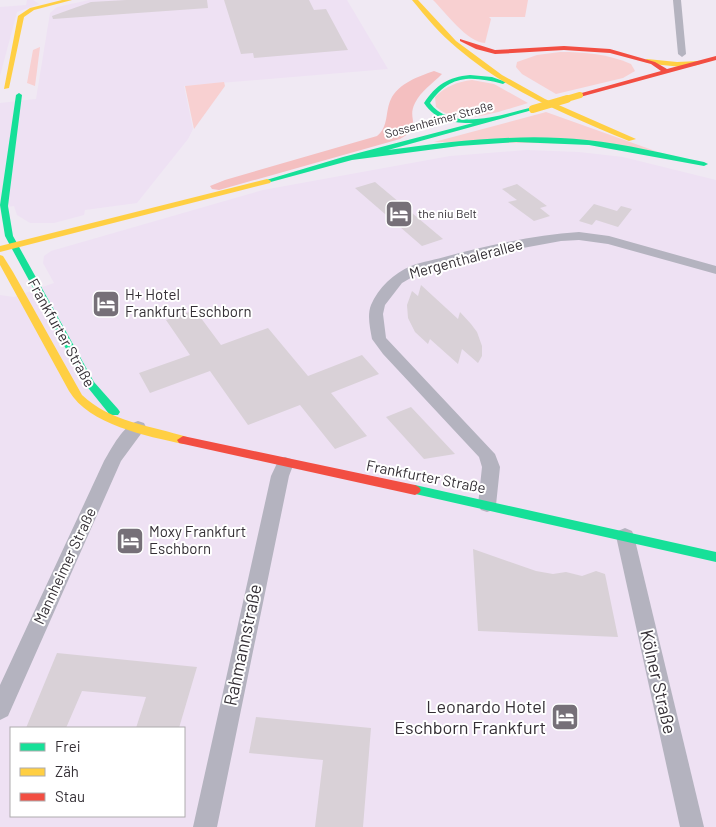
<svg xmlns="http://www.w3.org/2000/svg" width="716" height="827" font-family="Barlow,sans-serif">
	<rect width="100%" height="100%" fill="#f0e9f3"/>
	<g fill="#eee1f3" fill-rule="evenodd">
		<polygon points="27,0 33,0 39,4 17,12 0,76 0,7 26,5"/>
		<polygon points="89,0 347,0 388,69 184,86 193,129 188,139 137,203 85,210 84,215 54,223 30,223 17,215 14,206 0,208 0,103 36,99 50,13 57,7"/>
		<path d="M526 150 579 152 623 157 716 180V827H0V295L14 297 54 283 43 263 44 256 51 251 263 190 450 156ZM11 728H184V816H11Z"/>
	</g>
	<g fill="#f8d0d1">
		<path d="M433 0H528L525 17H489L491 19 485 43C467 42 446 13 433 0Z"/>
		<polygon points="40,47 35,86 27,83 33,50"/>
		<path d="M560 52C585 52 608 54 631 64L635 71 623 78 556 94 522 74 516 67 517 62 537 55Z"/>
		<path d="M472 80 494 84 528 103C501 111 460 128 436 107L435 97C446 86 457 82 472 80Z"/>
		<polygon points="224,82 225,86 194,129 185,86"/>
		<polygon points="546,112 658,152 613,144 434,142"/>
	</g>
	<path fill="#f4bfc0" d="M434 71 442 74C432 84 421 91 415 103 406 120 424 126 400 139L219 190 212 189 210 186 225 180 377 136C389 127 385 111 391 99 398 84 419 76 434 71Z"/>
	<g fill="#d9d1d7">
		<polygon points="126,0 207,0 208,8 53,19 52,16 91,2"/>
		<polygon points="224,0 309,0 314,10 326,9 348,50 254,58 253,53 241,54"/>
		<polygon points="375,182 443,239 422,246 355,188"/>
		<polygon points="517,184 547,206 540,208 550,216 534,221 508,202 517,200 502,189"/>
		<polygon points="594,204 617,211 621,206 632,209 618,227 596,220 592,225 579,221"/>
		<polygon points="421,285 458,319 460,312 471,324 477,332 482,346 482,356 478,363 462,349 458,364 430,339 428,344 415,332 408,318 407,305 412,291 418,296"/>
		<polygon points="195,310 221,345 268,328 308,376 362,355 379,374 331,393 367,436 335,449 300,405 248,425 210,371 150,393 139,373 190,355 166,320"/>
		<polygon points="411,407 455,454 424,459 386,417"/>
		<polygon points="473,549 536,571 553,574 566,572 582,576 596,571 605,574 618,637 478,631"/>
		<polygon points="57,653 197,667 179,728 136,728 146,697 82,691 66,728 26,728"/>
		<polygon points="256,717 371,728 363,827 315,827 323,760 249,753"/>
	</g>
	<g fill="none" stroke-linecap="round" stroke-linejoin="round">
		<g fill="#b4b3bf" fill-rule="evenodd">
			<polygon points="673,0 681,0 686,54 682,57 678,54"/>
			<path d="M579 232 609 236 716 266V274L608 244 579 240 561 241 480 256 421 272 402 283 385 305 383 314 386 338 495 454 500 467 496 505 493 510 487 512 481 510 478 505 482 467 479 457 383 354 372 339C370 328 367 315 371 305 378 288 394 273 411 266 423 261 436 260 448 256 490 245 535 235 579 232Z"/>
			<path d="M138 421 144 423 146 427 121 461 8 716 0 720V685L104 461C112 448 123 425 138 421Z"/>
			<polygon points="285,457 291,459 294,463 289,476 217,827 193,827 271,476 279,459"/>
			<polygon points="625,528 632,531 634,536 704,827 680,827 616,536 618,531"/>
		</g>
		<g fill="#16e098" fill-rule="evenodd">
			<path d="M470 75 492 77 506 82 503 84C472 76 450 74 430 103 452 133 504 114 533 107L536 109 388 150C454 141 521 133 587 140 626 144 665 154 704 162L708 164 704 166 589 145 516 142 459 146 352 160 267 183 263 181 343 157 473 123C453 123 436 121 424 103 436 85 448 77 470 75Z"/>
			<polygon points="19,93 22,95 8,206 13,236 94,382 118,409 120,412 118,415 110,415 85,384 5,236 0,205 16,95"/>
			<polygon points="415,485 716,552 716,562 411,493 409,490 411,487"/>
		</g>
		<g fill="#ffcf43" fill-rule="evenodd">
			<polygon points="62,0 72,0 34,10 24,17 9,88 4,89 18,16 30,8"/>
			<path d="M412 0H418L456 41 502 75 545 99 636 139 629 141C569 116 507 91 457 48 440 34 426 17 412 0Z"/>
			<path d="M647 59 677 62 699 61 702 63C690 70 659 65 645 62L644 61Z"/>
			<polygon points="267,179 271,181 270,183 0,252 0,246"/>
			<path d="M0 255 3 256 13 272 82 395C110 422 152 426 187 437L189 440 187 443 183 444C147 436 89 425 69 391L0 265Z"/>
		</g>
		<g fill="#f24e42" fill-rule="evenodd">
			<polygon points="460,39 495,50 564,46 610,49 655,62 667,69 716,56 716,60 580,97 577,95 578,94 661,71 651,64 610,53 564,50 495,54 476,49 460,41"/>
			<polygon points="183,436 415,485 419,487 421,490 419,493 415,495 179,443 177,440"/>
		</g>
		<polyline stroke="#ffcf43" stroke-width="6" points="563,100 580,95"/>
		<polyline stroke="#ffcf43" stroke-width="8" points="533,109 567,99"/>
	</g>
	<defs>
		<g id="hotel-square" transform="scale(1.4375)"><rect x="-9" y="-9" width="18" height="18" rx="4" fill="#767078" stroke="#fff"/><path d="M-6-4.5h1.5V1H6V5H4.5V3h-9V5H-6ZM-4 0a1.8 1.8 0 1 1 3.6 0ZM.5 0V-2.5h3Q6-2.5 6 0Z" fill="#fff"/></g>
	</defs>
	<g fill-rule="evenodd">
		<use href="#hotel-square" x="399" y="214"/>
		<use href="#hotel-square" x="106" y="304"/>
		<use href="#hotel-square" x="130" y="541"/>
		<use href="#hotel-square" x="565" y="717"/>
	</g>
	<g text-anchor="middle" stroke-width="4" stroke-linejoin="round" paint-order="stroke">
		<g font-size="12" fill="#342f35" stroke="#fff">
			<text transform="translate(439 120) rotate(-15)" y="4">Sossenheimer Straße</text>
		</g>
		<g font-size="12" fill="#342f35" stroke="#fff" text-anchor="start">
			<text x="418" y="218">the niu Belt</text>
		</g>
		<g font-size="15" fill="#342f35" stroke="#fff">
			<text transform="translate(466 259) rotate(-15)" y="5">Mergenthalerallee</text>
			<text transform="translate(61 333) rotate(61)" y="5">Frankfurter Straße</text>
			<text transform="translate(426 477) rotate(11)" y="5">Frankfurter Straße</text>
			<text transform="translate(65 566) rotate(-65)" y="5">Mannheimer Straße</text>
		</g>
		<g font-size="15" fill="#342f35" stroke="#fff" text-anchor="start">
			<text x="125" y="300">H+ Hotel<tspan x="125" dy="17">Frankfurt Eschborn</tspan></text>
			<text x="149" y="537">Moxy Frankfurt<tspan x="149" dy="17">Eschborn</tspan></text>
		</g>
		<g font-size="18" fill="#342f35" stroke="#fff">
			<text transform="translate(243 645) rotate(-78)" y="6">Rahmannstraße</text>
			<text transform="translate(658 682) rotate(77)" y="6">Kölner Straße</text>
		</g>
		<g font-size="18" fill="#342f35" stroke="#fff" text-anchor="end">
			<text x="546" y="713">Leonardo Hotel<tspan x="546" dy="21">Eschborn Frankfurt</tspan></text>
		</g>
	</g>
	<rect x="10" y="727" width="175" height="90" fill="#ffffff" stroke="#aeacae"/>
	<rect x="20" y="743" width="25" height="8" fill="#16e098" stroke="#aeacae"/>
	<text x="55" y="752" font-size="15" fill="#342f35">Frei</text>
	<rect x="20" y="768" width="25" height="8" fill="#ffcf43" stroke="#aeacae"/>
	<text x="55" y="777" font-size="15" fill="#342f35">Zäh</text>
	<rect x="20" y="793" width="25" height="8" fill="#f24e42" stroke="#aeacae"/>
	<text x="55" y="802" font-size="15" fill="#342f35">Stau</text>
</svg>
